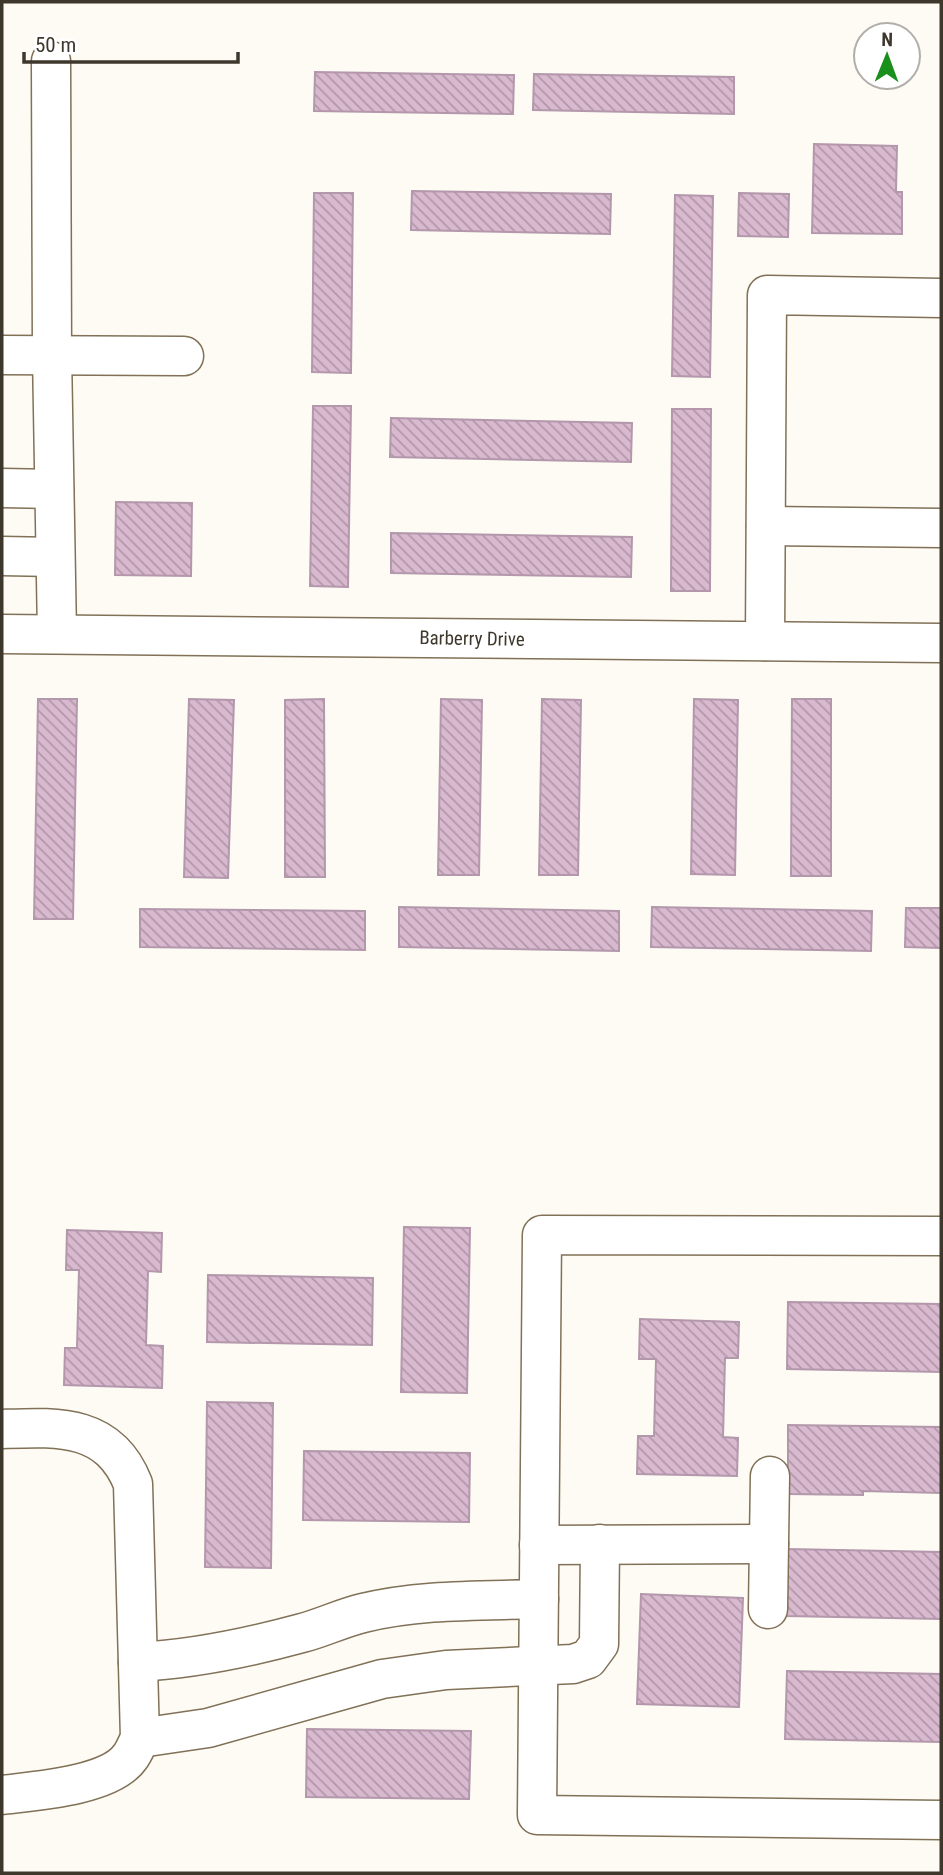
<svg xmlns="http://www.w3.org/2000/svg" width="943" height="1875" font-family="'Roboto Condensed',sans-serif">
	<defs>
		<pattern id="building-back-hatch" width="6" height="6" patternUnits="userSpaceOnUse" patternTransform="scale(1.75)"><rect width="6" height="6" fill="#d9b9cf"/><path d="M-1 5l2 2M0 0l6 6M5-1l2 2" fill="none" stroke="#b197a8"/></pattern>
	</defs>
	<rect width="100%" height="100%" fill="#fefbf5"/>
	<g fill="url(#building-back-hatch)" stroke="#b397ab" stroke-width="2">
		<polygon points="315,72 514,75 513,114 314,111"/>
		<polygon points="534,74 734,77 734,114 533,110"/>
		<polygon points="814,144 897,146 896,192 902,192 902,234 812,233"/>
		<polygon points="412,191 611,194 610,234 411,230"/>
		<polygon points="314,193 353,193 351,373 312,372"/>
		<polygon points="739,193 789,194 788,237 738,236"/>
		<polygon points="675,195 713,196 710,377 672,376"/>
		<polygon points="313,406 351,406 348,587 310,586"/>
		<polygon points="672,409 711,409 710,591 671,591"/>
		<polygon points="391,418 632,423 631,462 390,457"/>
		<polygon points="116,502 192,503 191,576 115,575"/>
		<polygon points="391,533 632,537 631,577 391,573"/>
		<polygon points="38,699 77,699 73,919 34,919"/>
		<polygon points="189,699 234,700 228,878 184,877"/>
		<polygon points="324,699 325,877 285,877 285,700"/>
		<polygon points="441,699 482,700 479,875 438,875"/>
		<polygon points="542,699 581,700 578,875 539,875"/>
		<polygon points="694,699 738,700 735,875 691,874"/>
		<polygon points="792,699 831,699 831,876 791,876"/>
		<polygon points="399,907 619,911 619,951 399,947"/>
		<polygon points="652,907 872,911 871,951 651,947"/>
		<polygon points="906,908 941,908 941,948 905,947"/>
		<polygon points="140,909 365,911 365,950 140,947"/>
		<polygon points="404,1227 470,1228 467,1393 401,1392"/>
		<polygon points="67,1230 162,1233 161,1272 148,1271 146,1345 163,1346 162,1388 64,1385 65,1348 77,1348 79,1270 66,1270"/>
		<polygon points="208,1275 373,1278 372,1345 207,1342"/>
		<polygon points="788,1302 941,1304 941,1372 787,1369"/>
		<polygon points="640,1319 739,1322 738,1358 725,1358 723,1437 738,1438 737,1476 637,1474 638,1436 654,1436 656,1359 639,1359"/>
		<polygon points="207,1402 273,1403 271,1568 205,1567"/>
		<polygon points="788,1425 941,1427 941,1493 863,1491 863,1495 788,1494"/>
		<polygon points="304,1451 470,1453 469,1522 303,1520"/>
		<polygon points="787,1549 941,1552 941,1619 786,1616"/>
		<polygon points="641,1594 743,1598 739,1707 637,1704"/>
		<polygon points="787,1671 941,1674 941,1742 785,1739"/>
		<polygon points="307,1729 471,1731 469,1799 306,1797"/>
	</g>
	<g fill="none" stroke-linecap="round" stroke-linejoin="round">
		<g stroke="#807157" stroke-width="41">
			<g id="minor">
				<polyline points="51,61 52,354 57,634"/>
				<polyline points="2,355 184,356"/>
				<polyline points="2,488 54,489"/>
				<polyline points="766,526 941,528"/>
				<polyline points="2,556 55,557"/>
				<polyline points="2,634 941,643"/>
				<polyline points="765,641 767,295 941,298"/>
				<polyline points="941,1236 542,1235 537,1815 941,1820"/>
				<path d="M2 1429C57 1427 109 1423 133 1484L140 1738C137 1744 134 1752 130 1757 110 1786 35 1791 2 1795"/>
				<polyline points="539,1545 769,1544"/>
				<polyline points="768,1609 770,1476"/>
				<path d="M138 1662C194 1659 247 1648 302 1633 322 1628 342 1618 363 1613 420 1599 481 1601 539 1599"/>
				<polyline points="140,1738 208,1728 382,1679 446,1670 573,1664 588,1659 599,1644 600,1544"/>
			</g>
		</g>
		<use href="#minor" stroke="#fff" stroke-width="38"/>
	</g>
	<g text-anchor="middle" stroke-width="7" stroke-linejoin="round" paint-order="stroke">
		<g font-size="19" fill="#3e372c" stroke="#fff">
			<text transform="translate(472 638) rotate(1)" y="7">Barberry Drive</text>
		</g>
	</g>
	<rect width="943" height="1875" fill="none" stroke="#3e372c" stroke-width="7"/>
	<g transform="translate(887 56) rotate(1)"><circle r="33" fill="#ffffff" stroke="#b2afab" stroke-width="2"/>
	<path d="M0-5L12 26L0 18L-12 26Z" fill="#1a901c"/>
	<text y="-10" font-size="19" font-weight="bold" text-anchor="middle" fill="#3e372c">N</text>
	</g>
	<path d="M24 52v10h214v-10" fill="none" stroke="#3e372c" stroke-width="3.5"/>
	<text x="35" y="52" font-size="21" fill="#3e372c" stroke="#ffffff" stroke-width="5" paint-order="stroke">50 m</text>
</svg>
